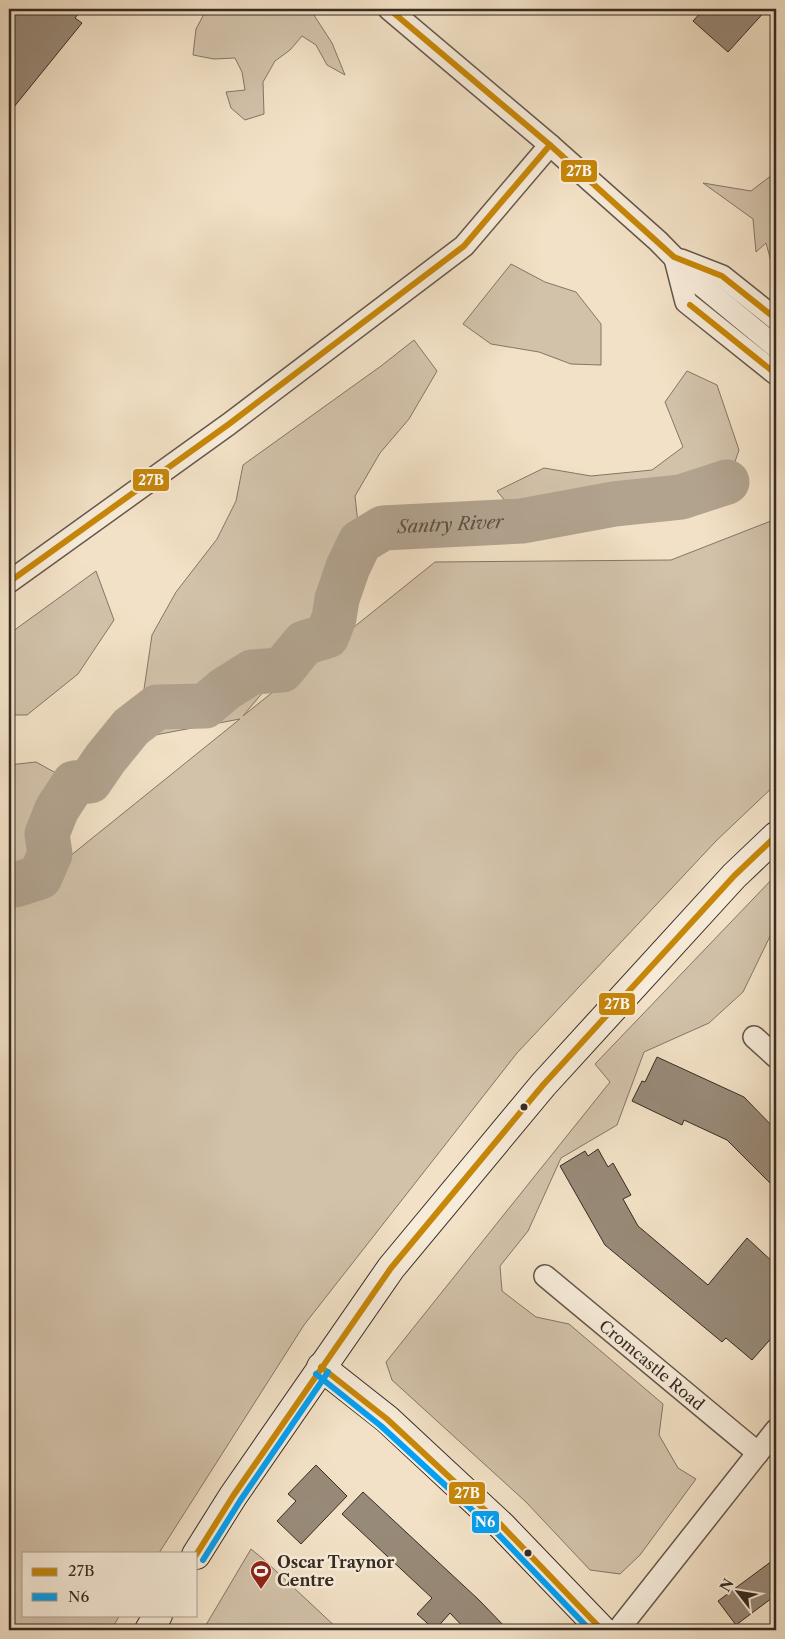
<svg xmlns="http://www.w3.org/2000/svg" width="785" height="1639" font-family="'Libre Caslon Text',serif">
	<rect width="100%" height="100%" fill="#f2e1c6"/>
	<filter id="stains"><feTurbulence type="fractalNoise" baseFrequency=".004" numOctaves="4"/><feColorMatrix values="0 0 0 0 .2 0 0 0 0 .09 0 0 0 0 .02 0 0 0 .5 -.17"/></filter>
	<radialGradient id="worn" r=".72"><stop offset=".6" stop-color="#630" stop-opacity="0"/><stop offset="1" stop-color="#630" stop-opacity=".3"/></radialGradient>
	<g fill="#d2c2aa" stroke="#847666">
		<polygon points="202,9 310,9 332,43 345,75 327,65 316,45 302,36 290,50 275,61 263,82 264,114 245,120 231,108 226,92 245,90 242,72 235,58 214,59 193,55 196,29 205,12"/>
		<polygon points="776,172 776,274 774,272 766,243 756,252 753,219 703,183 751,191"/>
		<polygon points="511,264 545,282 576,292 601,324 601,365 571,364 539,352 491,344 463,324"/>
		<polygon points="414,340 437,371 409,419 380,453 355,496 360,542 348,567 337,599 334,618 327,636 304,643 243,716 435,562 671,560 776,519 776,784 716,841 517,1053 304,1325 159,1553 24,1553 24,1615 120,1615 111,1630 9,1630 9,765 36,762 74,783 75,814 50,854 18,883 49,873 240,719 155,735 143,696 152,635 176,592 217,539 236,501 243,465 381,366"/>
		<polygon points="687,371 717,385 739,450 726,488 664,517 614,504 522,521 497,491 544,468 591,476 652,470 683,447 665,402"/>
		<polygon points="96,571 114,620 78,674 27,715 9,715 9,634"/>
		<polygon points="776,875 776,924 743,992 709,1023 644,1052 617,1125 561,1158 528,1231 500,1266 502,1291 536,1317 569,1324 663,1404 659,1435 678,1468 696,1479 640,1555 620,1574 590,1570 526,1502 392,1380 386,1362 610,1082 595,1064"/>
		<polygon points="251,1549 262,1558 339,1630 203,1630"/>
	</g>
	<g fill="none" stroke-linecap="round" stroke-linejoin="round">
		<path stroke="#b2a38f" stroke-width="45" id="s1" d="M9 885H15L40 877 50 854 47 834 57 809 74 783 90 781 105 759 131 727 157 707 205 706 225 689 252 672 282 670 304 643 327 636 334 618 337 599 348 567 360 542 383 528 522 521 614 504 681 497 727 482"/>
	</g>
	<g fill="#988a78" stroke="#372b23">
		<polygon points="9,9 82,9 75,18 82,23 9,113"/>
		<polygon points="704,9 767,9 728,52 693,21"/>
		<polygon points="657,1057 744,1097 776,1130 776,1189 727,1140 684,1120 682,1125 632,1101 642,1081 645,1082"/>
		<polygon points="598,1149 608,1167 613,1163 631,1195 623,1199 638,1226 708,1285 747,1238 776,1265 776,1333 752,1360 726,1338 722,1342 605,1245 560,1166 585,1151 588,1156"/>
		<polygon points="316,1465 347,1496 301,1544 277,1521 296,1501 288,1494"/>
		<polygon points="363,1492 479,1600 508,1630 466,1630 450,1613 435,1630 417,1614 432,1598 342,1514"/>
		<polygon points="776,1558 776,1595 736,1625 718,1601"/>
	</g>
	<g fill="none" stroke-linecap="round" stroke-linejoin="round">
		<g stroke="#66584c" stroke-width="24">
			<g id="street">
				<polyline points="389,9 550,145 658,241 702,286 776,347"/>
				<polyline points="675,259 686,302 776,374"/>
				<polyline points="681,260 722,276 776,319"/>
				<polyline points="9,582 229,424 464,246 550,145"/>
				<polyline points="754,1037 776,1057"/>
				<path id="s2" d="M545 1276 758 1453"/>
				<polyline points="618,1630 776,1430"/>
			</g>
		</g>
		<g stroke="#372b23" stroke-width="30">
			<g id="secondary">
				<polyline points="321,1367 387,1419 502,1526 602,1630"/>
				<polyline points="196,1555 233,1496 391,1268 543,1085 734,876 776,836"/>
				<polyline points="149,1630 158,1615"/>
			</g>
		</g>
		<use href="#street" stroke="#f7ecda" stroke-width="21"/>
		<use href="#secondary" stroke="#f7ecda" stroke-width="28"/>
		<g stroke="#f7ecda" stroke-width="10">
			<g id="bus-1">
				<polyline points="389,9 550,145 674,257 722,276 776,319"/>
				<polyline points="690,305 776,374"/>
				<polyline points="9,582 229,424 464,246 550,145"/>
				<polyline points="321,1367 387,1419 502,1526 602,1630"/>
				<polyline points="196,1555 233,1496 391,1268 543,1085 734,876 776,836"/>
			</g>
		</g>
		<g stroke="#f7ecda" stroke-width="10">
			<g id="bus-2">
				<polyline points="316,1374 381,1426 496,1532 590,1630"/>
				<polyline points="203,1560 240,1501 328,1372"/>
			</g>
		</g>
		<use href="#bus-1" stroke="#c78709" stroke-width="6"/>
		<use href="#bus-2" stroke="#03a0f4" stroke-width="6"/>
	</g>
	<defs>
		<g id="stadium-pin" transform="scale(1.125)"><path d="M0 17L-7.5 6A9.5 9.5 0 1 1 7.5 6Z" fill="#8f2418" stroke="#f7ecda"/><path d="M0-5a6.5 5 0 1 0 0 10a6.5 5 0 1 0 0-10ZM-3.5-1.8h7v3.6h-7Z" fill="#fff"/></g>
	</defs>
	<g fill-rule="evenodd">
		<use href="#stadium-pin" x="261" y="1571"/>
	</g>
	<g fill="#372b23" stroke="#f7ecda" stroke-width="2">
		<circle cx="524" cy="1107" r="4.5"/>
		<circle cx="528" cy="1553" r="4.5"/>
	</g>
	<g text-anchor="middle" stroke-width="5" stroke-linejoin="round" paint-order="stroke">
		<g font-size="16" fill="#372b23" stroke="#f7ecda">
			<text dy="6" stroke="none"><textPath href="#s2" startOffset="139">Cromcastle Road</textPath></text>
		</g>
		<g font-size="16" font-weight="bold" fill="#372b23" stroke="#f7ecda" text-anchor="start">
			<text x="277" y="1568">Oscar Traynor<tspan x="277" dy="18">Centre</tspan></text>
		</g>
		<g font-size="18" font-style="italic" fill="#5c4f43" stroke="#f7ecda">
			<text dy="6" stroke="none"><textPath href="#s1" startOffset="642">Santry River</textPath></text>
		</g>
	</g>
	<g stroke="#f7ecda" stroke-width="2">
		<rect x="560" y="159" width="38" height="24" rx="5" fill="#c78709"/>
		<rect x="132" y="468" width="38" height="24" rx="5" fill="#c78709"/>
		<rect x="598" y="992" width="38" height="24" rx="5" fill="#c78709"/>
		<rect x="448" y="1481" width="38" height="24" rx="5" fill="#c78709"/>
		<rect x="471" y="1510" width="29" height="24" rx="5" fill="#03a0f4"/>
	</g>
	<g font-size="14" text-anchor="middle" font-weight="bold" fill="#fff">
		<text x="579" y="176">27B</text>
		<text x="151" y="485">27B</text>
		<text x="617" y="1009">27B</text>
		<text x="467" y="1498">27B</text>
		<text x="485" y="1527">N6</text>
	</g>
	<rect width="785" height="1639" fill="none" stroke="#f2e1c6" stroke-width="30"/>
	<rect x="10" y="10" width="765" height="1619" fill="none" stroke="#372b23" stroke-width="2.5"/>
	<rect x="15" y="15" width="755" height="1609" fill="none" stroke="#372b23"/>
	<rect x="22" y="1552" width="175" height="65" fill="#f7ecda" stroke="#aa9f91"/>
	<rect x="32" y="1568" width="25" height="8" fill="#c78709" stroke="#aa9f91"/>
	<text x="68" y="1576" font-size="15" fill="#372b23">27B</text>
	<rect x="32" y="1593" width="25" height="8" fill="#03a0f4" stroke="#aa9f91"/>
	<text x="68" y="1602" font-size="15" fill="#372b23">N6</text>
	<g transform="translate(738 1592) rotate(301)" stroke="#f7ecda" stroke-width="4" paint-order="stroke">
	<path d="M0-4L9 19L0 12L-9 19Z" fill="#372b23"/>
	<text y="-8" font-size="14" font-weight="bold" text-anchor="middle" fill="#372b23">N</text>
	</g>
	<rect width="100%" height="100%" filter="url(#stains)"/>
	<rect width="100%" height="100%" fill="url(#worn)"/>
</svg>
